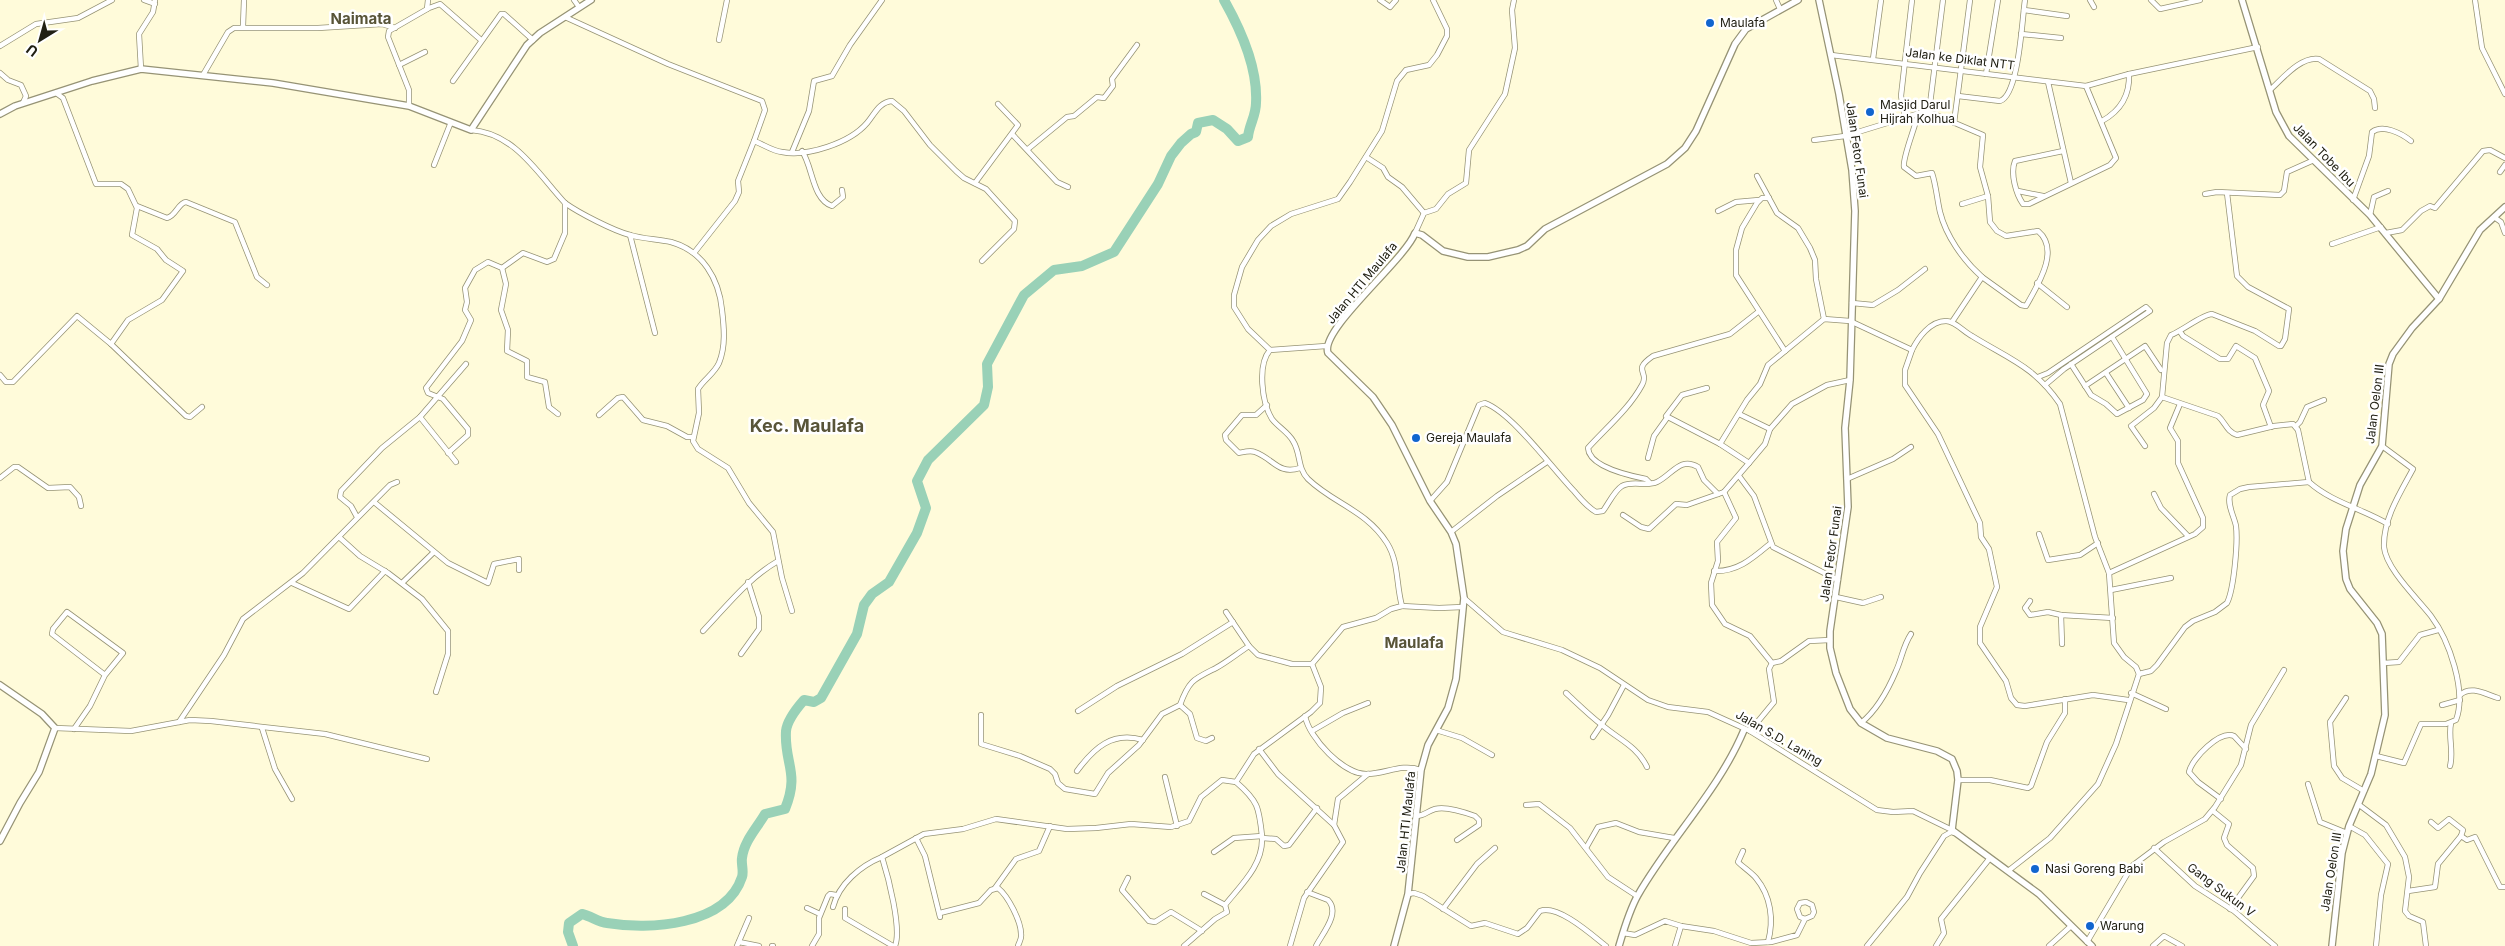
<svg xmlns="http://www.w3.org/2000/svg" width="2505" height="946" font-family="Inter,sans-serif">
	<rect width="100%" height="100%" fill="#fffbda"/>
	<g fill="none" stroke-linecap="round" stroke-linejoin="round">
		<path stroke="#99d1b7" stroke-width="10" d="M573 946 568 932 569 923 582 914C591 916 598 922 607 923 649 930 726 926 742 877 744 871 741 864 742 858 744 841 757 828 765 814L785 809C800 772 784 764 786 731 787 721 797 708 804 700L814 702 821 698 857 634 864 605 872 594 889 582 917 533 926 508 917 481 928 460 984 405 988 387 987 364 1024 295 1054 270 1082 266 1114 252 1158 184 1171 156 1181 143 1191 134 1196 132 1198 123 1213 120 1227 129 1238 141 1248 137C1249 125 1256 116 1256 103 1258 68 1241 30 1224 0"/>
		<g stroke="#969375" stroke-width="6">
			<g id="minor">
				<polyline points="144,0 155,4"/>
				<polyline points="574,0 579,7"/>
				<polyline points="1380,0 1390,7 1396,0"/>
				<polyline points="1776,0 1780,9"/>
				<polyline points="2090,0 2094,7"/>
				<polyline points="2151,0 2160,9 2200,0"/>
				<polyline points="2475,0 2482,48 2505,94"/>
				<polyline points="427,9 428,0"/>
				<polyline points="2024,10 2067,16"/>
				<polyline points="565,17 668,64 762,101 765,110 754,141"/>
				<polyline points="243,26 244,0"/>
				<polyline points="2021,34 2061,38"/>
				<polyline points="719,40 727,0"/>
				<polyline points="0,46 36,24 78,18 112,0"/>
				<polyline points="1831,55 2086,86 2129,74 2258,47"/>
				<polyline points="1873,59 1881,0"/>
				<polyline points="399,65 425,52"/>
				<polyline points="141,69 139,34 153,12 155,0"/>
				<polyline points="0,73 8,80 21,85 26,96 23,103"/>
				<polyline points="1986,74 1998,0"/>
				<polyline points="203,75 228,32 234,28 318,28 382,24 395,28"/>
				<polyline points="453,81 501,14 504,14 533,40"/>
				<polyline points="2048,82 2071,183"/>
				<path d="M2270 90C2283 78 2301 56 2319 59L2370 91 2374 99 2375 108"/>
				<path d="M1958 96 2000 101C2019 95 2022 19 2025 0"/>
				<polyline points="409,106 409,90 388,37 389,31 429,8 440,4 481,40"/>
				<polyline points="1929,112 1943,0"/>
				<path d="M1918 113C1916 126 1902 158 1904 167L1916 176 1932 173C1936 185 1937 199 1940 212 1946 236 1963 260 1982 277"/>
				<polyline points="1905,117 1901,96 1912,0"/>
				<path d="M2102 121C2120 111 2130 95 2129 74"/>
				<polyline points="1954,123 1970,0"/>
				<path d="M471 130C515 133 538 174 565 203 579 213 614 231 630 235 643 239 658 239 671 242 703 251 719 279 722 310 724 327 726 346 719 363 714 374 704 379 698 389L699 413 693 441 698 449 728 468 749 503 773 532 782 578 792 611"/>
				<polyline points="1012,134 1057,182 1068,187"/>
				<path d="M1814 140 1845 136 1923 112H1929L1983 135 1980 167 1988 196 1990 222 1997 231 2006 236 2038 231C2061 250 2037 286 2026 306L2021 305 1982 277 1952 322"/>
				<polyline points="1028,149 1067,117 1074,116 1097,97 1104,98 1113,86 1112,79 1137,45"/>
				<path d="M802 151C813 167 812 199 832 206L843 197 842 190"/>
				<path d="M2063 151 2015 161C2010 173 2016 194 2023 204H2029L2110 165 2116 158 2086 86"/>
				<polyline points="792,152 809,111 814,81 832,76 850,45 882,0"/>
				<polyline points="1366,157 1383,168 1388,177 1402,187 1424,213"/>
				<polyline points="434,165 451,122"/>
				<polyline points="2500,172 2505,165"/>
				<polyline points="1757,176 1777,213 1798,228 1810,248 1815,260 1816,279 1824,319"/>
				<polyline points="975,183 1018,125 998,104"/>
				<polyline points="2018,191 2043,196"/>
				<polyline points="2205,194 2217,192 2280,195 2284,191 2287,172 2314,160"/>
				<polyline points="1769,198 1762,198 1757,203 1742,228 1736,250 1736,275 1785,351"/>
				<path d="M2353 200 2369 156 2372 132C2383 124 2401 133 2411 141"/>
				<polyline points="1962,204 1988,196"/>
				<path d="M137 206 167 218C176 216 178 203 186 202L235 222 257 277 267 285"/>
				<polyline points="1718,211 1736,202 1759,200"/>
				<polyline points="2370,215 2374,197 2388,191"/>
				<polyline points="2494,217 2501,222 2505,233"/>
				<polyline points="1415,233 1424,213 1436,209 1448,194 1466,183 1469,150 1505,94 1515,48 1512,10 1514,0"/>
				<polyline points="2386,233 2402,230 2421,211 2430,206 2435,208 2483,151 2490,150 2505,158"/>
				<polyline points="630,235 655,333"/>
				<polyline points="2332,244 2381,227"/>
				<path d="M694 253 735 201 739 192 738 181 754 141C763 144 772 151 782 152 807 157 850 143 867 123 874 115 879 102 892 101L904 111 930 145 956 171 964 178 986 189 1015 221 1014 229 982 261"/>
				<polyline points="502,268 523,253 547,262 554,259 565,233 565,203"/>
				<polyline points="2037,283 2067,307"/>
				<polyline points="1852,303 1873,305 1898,290 1925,269"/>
				<polyline points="2181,333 2183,336 2220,359 2228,359 2236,346 2255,358 2269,391 2263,405 2271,427"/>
				<polyline points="111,344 186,416 190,417 202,407"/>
				<polyline points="1270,350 1248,329 1234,307 1234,295 1242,267 1258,240 1271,226 1291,214 1338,199 1350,182 1382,131 1397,81 1406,70 1429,65 1437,55 1447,36 1447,29 1433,0"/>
				<polyline points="1912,350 1905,370 1905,385 1938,434 1980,523 1981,537 1989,549 1997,587 1980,627 1980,643 2006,681 2011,698 2017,705 2025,706 2093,695 2128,700"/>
				<polyline points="2071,364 2091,395 2106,404 2117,414 2143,400 2147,394 2112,337"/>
				<polyline points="2106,373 2129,408"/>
				<polyline points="0,375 6,382 13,382 77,316 111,344 128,320 162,300 183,271 166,260 157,249 132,235 137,208 128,189 121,184 96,184 63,98 56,93"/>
				<polyline points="2038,377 2048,373 2146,307 2150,311 2064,369 2045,385"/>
				<polyline points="2085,386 2145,346 2161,370"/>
				<path d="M1707 388 1682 395 1666 416 1720 444 1747 400 1760 384 1768 365 1824 319 1850 321 1912 350C1918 338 1930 321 1946 321 1955 321 1964 332 1972 336 2009 359 2034 366 2060 404L2095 537 2109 573 2114 643 2124 657 2136 667 2139 674 2116 744 2098 784 2050 838 2008 871"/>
				<path d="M2162 397 2218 416C2226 423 2226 431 2237 435L2274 426 2293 424 2298 430 2309 482C2331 502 2363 509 2388 524"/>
				<path d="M1267 405 1256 415H1242L1225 435 1226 440 1239 453C1244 452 1250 450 1255 452 1274 459 1278 475 1300 468"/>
				<polyline points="1739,414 1770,429 1792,404 1827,385 1850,380"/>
				<polyline points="599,415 618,398 623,397 643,420 667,426 687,437 693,437"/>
				<polyline points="2296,426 2300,422 2307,407 2324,400"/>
				<path d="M2145 446 2131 426 2154 408 2162 397 2167 343 2171 335C2182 331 2203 314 2212 314L2255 331 2279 346H2281L2285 339 2289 309 2248 287 2237 276 2227 193"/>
				<polyline points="448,453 468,435 468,429 443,399 428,393 426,388 462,341 471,320 465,310 467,302 465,288 475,270 488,262 502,268 506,284 501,310 508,330 507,351 527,361 527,377 545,382 549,407 558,414"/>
				<polyline points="1648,458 1654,436 1667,418"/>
				<polyline points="456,462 420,417 466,364"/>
				<polyline points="1749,463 1765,444 1770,429"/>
				<polyline points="1739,476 1754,496 1773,547 1838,580"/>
				<polyline points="0,478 14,467 18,467 48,488 70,487 79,497 81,506"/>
				<polyline points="1847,479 1893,459 1911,447"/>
				<path d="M1650 483 1646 479C1631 476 1589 467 1588 448 1606 428 1629 409 1642 385 1650 371 1631 371 1653 356L1730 334 1758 312"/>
				<polyline points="1724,492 1736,518 1717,542 1718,561 1711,583 1712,605 1725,624 1750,636 1772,663 1781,661 1809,641 1830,640"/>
				<polyline points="2154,494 2161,508 2188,536"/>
				<path d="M1430 501 1447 482 1479 405 1485 403C1512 413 1552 468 1574 491 1580 498 1587 507 1596 512L1603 511C1609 503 1614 491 1622 486 1633 480 1646 487 1657 482 1672 475 1680 456 1698 467L1704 480 1718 494"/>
				<polyline points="374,502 448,563 488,583 494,564 519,559 519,570"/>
				<polyline points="1623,515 1641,527 1649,529 1676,504 1687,505 1724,492 1749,463 1720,444"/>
				<polyline points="357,517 351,506 340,497 341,491 382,448 420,417"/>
				<polyline points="1451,532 1497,496 1547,462"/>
				<polyline points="2039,534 2048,560 2080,555 2098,543"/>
				<polyline points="339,537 360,556 388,573 422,599 448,631 448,654 436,692"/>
				<path d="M1714 571C1738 572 1753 558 1771 543"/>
				<polyline points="2109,573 2195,534 2203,527 2203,518 2178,463 2178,441 2170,428 2180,404"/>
				<polyline points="292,583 349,609 385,571"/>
				<polyline points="402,583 434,552"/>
				<polyline points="2111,590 2171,578"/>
				<polyline points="1836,597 1863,603 1881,597"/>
				<polyline points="1464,598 1503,632 1562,650 1600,668 1648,700 1668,707 1708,712 1750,731 1877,810 1893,812 1913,811 1952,830"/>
				<polyline points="2030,601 2025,608 2030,615 2048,612 2061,615"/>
				<polyline points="1402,606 1439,608 1463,607"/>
				<polyline points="1226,612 1249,646 1258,655 1292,664 1312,664"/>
				<path d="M703 631C727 606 747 579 778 561"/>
				<polyline points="2062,644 2061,615 2113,618"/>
				<polyline points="741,654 759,629 759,617 748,582"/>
				<polyline points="2384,663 2399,662 2420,635 2438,630"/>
				<path d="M2139 674 2151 671 2157 665 2185 627 2193 621 2215 612 2227 603C2234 589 2238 542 2236 526 2234 516 2227 505 2230 495L2240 489 2249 487 2309 482"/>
				<path d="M1566 693C1578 704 1589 715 1602 725 1618 739 1637 746 1647 767"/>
				<polyline points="2131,693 2166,709"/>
				<path d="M2460 695C2471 685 2485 694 2498 698"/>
				<polyline points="2346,698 2330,722 2334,766 2342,778 2364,791"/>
				<polyline points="1180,705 1190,714 1197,738 1206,741 1212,738"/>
				<polyline points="2442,705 2460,700"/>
				<polyline points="1078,711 1117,686 1182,654 1233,622"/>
				<path d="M981 715V744L1020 756 1050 769 1055 774 1058 783 1065 789 1095 794 1108 773 1139 745 1162 714 1180 705C1189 680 1194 679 1216 668 1227 662 1238 653 1249 646"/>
				<path d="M1305 716C1309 738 1344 775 1367 774 1386 774 1401 763 1421 770"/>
				<polyline points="179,722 224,655 243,619 303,573 390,485 397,482"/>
				<path d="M1861 723C1877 710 1888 690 1896 671 1902 658 1903 646 1911 634"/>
				<polyline points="55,728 131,731 190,720 211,721 325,734 427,759"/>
				<polyline points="262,728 275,769 292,799"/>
				<polyline points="74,729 90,706 105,675 123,653 67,612 53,629 52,634 105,675"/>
				<polyline points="1436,730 1462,738 1492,755"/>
				<polyline points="1312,731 1343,713 1368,703"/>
				<polyline points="1750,731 1774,702 1769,669 1772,663"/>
				<polyline points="1593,737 1608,715 1624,685"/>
				<polyline points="1259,749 1278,774 1334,825"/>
				<path d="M2376 756 2404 763 2421 724H2446L2456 720C2467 691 2449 640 2431 616 2418 599 2386 569 2384 547 2383 519 2400 493 2413 469L2382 446"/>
				<path d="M2450 766C2454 752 2448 738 2451 723"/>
				<path d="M1077 771C1094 748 1112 731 1143 740"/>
				<polyline points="1165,777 1177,826"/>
				<polyline points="1958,780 1990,780 2028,788 2031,786 2047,742 2065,713 2065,699"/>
				<polyline points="2308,784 2320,822 2347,833"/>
				<path d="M2221 799 2198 782 2189 772C2192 758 2220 730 2234 736L2246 749"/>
				<polyline points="2358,804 2386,825 2405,857 2409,877 2405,911 2409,916 2423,922 2426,946"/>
				<polyline points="1526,805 1539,804 1570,828 1608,877 1637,896"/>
				<polyline points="2213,811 2229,824 2224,838 2227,845 2253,868 2254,876 2230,909"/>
				<path d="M1416 816C1425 816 1427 811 1435 809 1446 806 1464 812 1475 816L1479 820V825L1457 840"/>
				<polyline points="2431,822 2438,828 2449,819 2463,830 2461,836"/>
				<polyline points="2349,826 2365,835 2388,864 2381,895 2376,946"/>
				<polyline points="916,838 925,856 940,917"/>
				<polyline points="1586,848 1598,827 1616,823 1639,832 1674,838"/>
				<polyline points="2154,848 2195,886 2234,911 2275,946"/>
				<path d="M1743 851 1738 862C1744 868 1751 872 1756 878 1771 896 1774 920 1768 942"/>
				<path d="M1214 852 1234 838 1262 836C1259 807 1258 801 1236 782"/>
				<polyline points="1128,878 1122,890 1149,921 1155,922 1171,912 1202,931"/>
				<polyline points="995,888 1016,859 1039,851 1050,826"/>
				<polyline points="2408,891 2435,887 2438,864 2461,836 2467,840 2475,837 2500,887 2505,887"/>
				<path d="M1307 892 1328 900C1341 913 1322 934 1316 946"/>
				<path d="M1204 894 1225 905C1241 885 1263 865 1262 838L1276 839 1284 846 1289 845 1317 808"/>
				<path d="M1408 894 1414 893 1423 896 1471 926 1485 923 1518 934 1527 928 1540 911C1558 904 1592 935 1606 946"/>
				<path d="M833 907C839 884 860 866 882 857"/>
				<polyline points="807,908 820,914"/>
				<polyline points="845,909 845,918 893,946"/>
				<polyline points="1443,909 1477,864 1495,848"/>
				<path d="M940 913 979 903 991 890 998 888C1008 896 1021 921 1021 934 1022 939 1019 942 1018 946"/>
				<polyline points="1623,933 1635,935 1665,921 1681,926 1714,931 1751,943 1771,942 1797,935 1805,919 1812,916 1814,912 1812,905 1806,902 1800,903 1797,909 1800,917 1805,919"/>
				<polyline points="739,942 759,946"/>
				<polyline points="2087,942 2132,866 2164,842 2205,819 2215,807 2241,765 2251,725 2284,670"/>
				<polyline points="737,946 749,918"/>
				<polyline points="772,946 773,946"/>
				<polyline points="812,946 819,934 819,918 828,896 830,894 836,895"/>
				<path d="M895 946C902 929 888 876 882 857L924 834 963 829 996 819 1067 829 1096 828 1131 824 1171 827 1189 821 1201 797 1222 780 1236 782 1254 754 1311 712 1320 703 1321 687 1312 664 1343 627 1376 618 1391 609 1402 606C1396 585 1399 562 1387 543 1366 510 1334 504 1308 479 1297 468 1301 453 1293 441 1288 432 1278 427 1272 419 1262 403 1257 365 1270 350L1326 346"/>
				<polyline points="1184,946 1215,919 1227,912 1225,905"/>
				<polyline points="1290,946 1304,898 1343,842 1334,825 1338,799 1368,774"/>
				<polyline points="1675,946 1681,926"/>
				<polyline points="1867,946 1907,897 1920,873 1944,836 1951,832 1955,833"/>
				<polyline points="1936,946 1944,933 1941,919 1990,858"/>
				<polyline points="2049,946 2071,926"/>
				<polyline points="2153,946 2164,936 2182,946"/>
			</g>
		</g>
		<g stroke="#969375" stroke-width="8">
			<g id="tertiary">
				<polyline points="1819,0 1839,94 1852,170 1855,211 1850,380 1845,428 1848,507 1830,631 1830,648 1836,673 1850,709 1861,723 1887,738 1937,751 1952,759 1957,771 1958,780 1952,830 2039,894 2092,946"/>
				<polyline points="2242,0 2276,112 2289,136 2370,215 2439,299"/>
				<polyline points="0,114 15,106 92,81 141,69 273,83 409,106 471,130 527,45 540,33 591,0"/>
				<polyline points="0,685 42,714 55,728 39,772 20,803 0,841"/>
				<path d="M1394 946 1408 894 1421 770 1428 745 1448 708 1456 679 1464 598 1456 544 1451 532 1430 501 1392 425 1373 397 1328 353C1319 330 1405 260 1415 233L1422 235 1443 251 1468 257H1488L1518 250 1527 246 1545 229 1667 164 1685 148 1696 131 1735 44 1746 29 1798 0"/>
				<path d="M1619 946C1624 929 1629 911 1638 895 1670 839 1719 790 1744 730"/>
				<polyline points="2332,946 2342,853 2349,826 2371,774 2385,715 2382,634 2377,623 2350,589 2346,579 2343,551 2346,529 2360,485 2382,446 2389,364 2393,354 2412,328 2439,299 2480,230 2505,207"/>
			</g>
		</g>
		<use href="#minor" stroke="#fff" stroke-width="4.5"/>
		<use href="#tertiary" stroke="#fff" stroke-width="5.5"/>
	</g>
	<g fill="#1165cf" stroke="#fff" stroke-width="2">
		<circle cx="1710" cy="23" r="5"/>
		<circle cx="1870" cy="112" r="5"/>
		<circle cx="1416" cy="438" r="5"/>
		<circle cx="2035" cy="869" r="5"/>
		<circle cx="2090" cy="926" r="5"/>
	</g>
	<g text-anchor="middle" stroke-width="5" stroke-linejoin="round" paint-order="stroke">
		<g font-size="12" fill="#212014" stroke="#fff" text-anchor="start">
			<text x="1720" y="27">Maulafa</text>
			<text x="1880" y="109">Masjid Darul<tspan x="1880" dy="14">Hijrah Kolhua</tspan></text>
			<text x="1426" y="442">Gereja Maulafa</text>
			<text x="2045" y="873">Nasi Goreng Babi</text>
			<text x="2100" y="930">Warung</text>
		</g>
		<g font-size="12" fill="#212014" stroke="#fff">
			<text transform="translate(1960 59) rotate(7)" y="4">Jalan ke Diklat NTT</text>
			<text transform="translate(1857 150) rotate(82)" y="4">Jalan Fetor Funai</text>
			<text transform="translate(2324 155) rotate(46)" y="4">Jalan Tobe Ibu</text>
			<text transform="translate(1362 283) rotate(-50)" y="4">Jalan HTI Maulafa</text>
			<text transform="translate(2375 404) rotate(-83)" y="4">Jalan Oelon III</text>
			<text transform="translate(1831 554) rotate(-82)" y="4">Jalan Fetor Funai</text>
			<text transform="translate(1779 738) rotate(30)" y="4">Jalan S.D. Laning</text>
			<text transform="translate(1406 822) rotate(-84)" y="4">Jalan HTI Maulafa</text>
			<text transform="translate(2331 872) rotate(-81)" y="4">Jalan Oelon III</text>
			<text transform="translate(2221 890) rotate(37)" y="4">Gang Sukun V</text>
		</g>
		<g font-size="15" font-weight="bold" fill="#585438" stroke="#fff">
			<text x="361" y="24">Naimata</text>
			<text x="1414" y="648">Maulafa</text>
		</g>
		<g font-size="18" font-weight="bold" fill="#585438" stroke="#fff">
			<text x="807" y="432">Kec. Maulafa</text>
		</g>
	</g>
	<g transform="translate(40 40) rotate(217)" stroke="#ffffff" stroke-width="4" paint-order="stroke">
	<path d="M0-4L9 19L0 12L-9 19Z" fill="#212014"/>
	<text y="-8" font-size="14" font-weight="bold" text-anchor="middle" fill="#212014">U</text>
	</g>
</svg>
